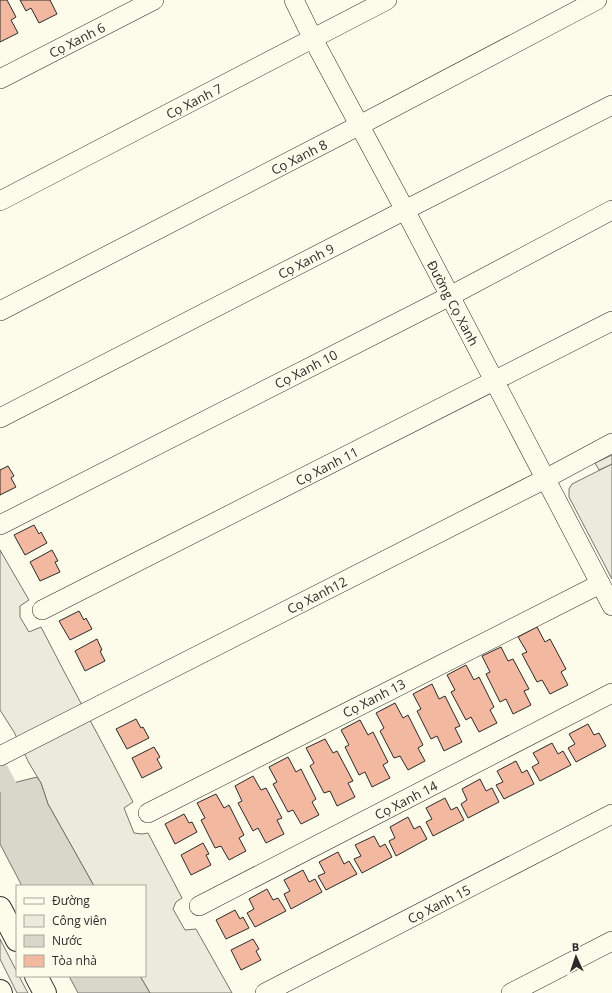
<svg xmlns="http://www.w3.org/2000/svg" width="612" height="993" font-family="'Open Sans',sans-serif">
	<rect width="100%" height="100%" fill="#fdfbea"/>
	<g fill="#ecebdb" stroke="#74746e">
		<polygon points="612,464 612,579 569,497 569,489 572,484"/>
		<path d="M0 550 29 600 20 606V617L29 632 41 627C71 686 103 743 133 802L124 808 134 833 142 834 148 833 182 898 176 902 173 909 185 930 196 929 232 993H150L140 976H145V886H94L48 804 41 783 29 763 14 732 0 710Z"/>
		<polygon points="0,939 17,972 17,976 19,976 28,993 17,993 0,959"/>
	</g>
	<polygon fill="#eceadb" stroke="#74746e" points="612,455 612,464 599,470 595,463"/>
	<g fill="#d8d7c9" stroke="#74746e">
		<polygon points="37,777 41,783 48,804 94,886 22,886 0,844 0,780 4,788 13,783"/>
		<polygon points="69,976 140,976 150,993 78,993"/>
	</g>
	<g fill="none" stroke-linecap="round" stroke-linejoin="round">
		<polyline stroke="#d8d7c9" stroke-width="18" points="0,771 19,808"/>
	</g>
	<g fill="#f2b8a0" stroke="#2b2b2b">
		<polygon points="0,0 7,0 16,17 11,20 18,33 0,42"/>
		<polygon points="20,0 50,0 57,14 39,23 31,8 26,11"/>
		<polygon points="8,466 14,476 11,478 16,487 0,495 0,470"/>
		<polygon points="34,525 39,534 41,532 47,543 25,555 14,535"/>
		<polygon points="52,550 58,561 55,562 60,572 40,581 30,562"/>
		<polygon points="79,611 84,620 86,618 92,629 70,640 59,621"/>
		<polygon points="537,627 545,642 550,639 566,669 561,672 568,685 550,694 542,680 537,682 522,654 527,652 518,637"/>
		<polygon points="97,639 102,650 100,651 105,661 85,671 75,651"/>
		<polygon points="501,647 508,661 513,659 529,689 524,691 531,705 513,714 506,699 500,702 486,674 490,672 482,656"/>
		<polygon points="466,665 474,680 479,677 494,707 490,710 497,723 479,732 471,717 466,720 451,692 455,690 447,675"/>
		<polygon points="432,684 439,699 445,696 460,726 455,728 462,742 444,751 437,736 431,739 417,711 421,709 413,694"/>
		<polygon points="395,703 403,718 408,715 423,745 418,748 425,761 408,770 400,756 394,758 380,731 384,728 376,713"/>
		<polygon points="136,719 141,728 143,727 149,738 127,749 116,729"/>
		<polygon points="360,720 368,735 373,732 388,762 383,765 390,778 372,787 365,772 359,775 345,747 349,745 341,730"/>
		<polygon points="588,724 594,735 599,733 606,746 576,762 568,748 575,744 569,734"/>
		<polygon points="325,739 333,753 337,751 353,781 348,783 355,797 337,806 330,791 324,793 310,766 314,763 306,748"/>
		<polygon points="552,743 558,754 563,751 571,765 540,781 532,767 539,763 533,753"/>
		<polygon points="154,747 160,757 157,759 162,768 142,778 132,758"/>
		<polygon points="288,757 296,772 301,769 316,799 312,802 319,815 301,824 293,810 288,812 273,784 277,782 269,767"/>
		<polygon points="516,761 522,773 527,770 534,784 504,799 496,785 503,782 497,771"/>
		<polygon points="253,776 261,790 266,788 282,818 277,820 284,834 266,843 258,828 253,831 238,803 242,801 235,786"/>
		<polygon points="480,779 486,791 492,788 499,802 468,818 461,804 467,800 462,789"/>
		<polygon points="216,794 224,808 229,805 244,835 239,838 246,851 229,860 221,846 215,848 201,820 205,818 197,803"/>
		<polygon points="445,798 451,810 457,807 464,820 433,836 426,822 432,819 426,808"/>
		<polygon points="184,814 189,823 192,822 197,832 175,844 165,824"/>
		<polygon points="408,817 414,829 420,826 427,839 396,856 389,841 395,838 390,827"/>
		<polygon points="374,836 380,847 385,844 392,857 362,873 354,859 361,856 355,845"/>
		<polygon points="203,843 209,854 206,855 211,865 191,875 181,855"/>
		<polygon points="338,852 344,864 349,861 357,874 326,890 318,876 325,873 319,862"/>
		<polygon points="303,870 309,882 315,879 322,892 291,909 284,894 290,891 284,880"/>
		<polygon points="267,889 273,900 278,898 286,911 255,927 247,913 254,909 249,899"/>
		<polygon points="235,910 240,919 243,917 249,928 226,939 216,920"/>
		<polygon points="253,939 259,949 256,951 261,960 241,970 231,950"/>
	</g>
	<g fill="none" stroke-linecap="round" stroke-linejoin="round">
		<g stroke="#2b2b2b" stroke-width="20">
			<g id="minor">
				<polyline points="294,0 313,39 405,210 612,606"/>
				<polyline points="0,79 154,0"/>
				<polyline points="0,201 387,0"/>
				<polyline points="0,311 360,125 597,0"/>
				<polyline points="0,418 405,210 612,105"/>
				<polyline points="0,525 450,296 612,210"/>
				<polyline points="42,610 612,321"/>
				<polyline points="0,756 545,479 612,443"/>
				<polyline points="148,813 600,584"/>
				<polyline points="199,906 612,693"/>
				<polyline points="265,993 612,814"/>
				<polyline points="511,993 612,941"/>
			</g>
		</g>
		<g stroke="#2b2b2b" stroke-width="24">
			<g id="major">
				<polyline points="0,908 17,940"/>
				<polyline points="36,976 45,993"/>
				<polyline points="0,991 1,993"/>
			</g>
		</g>
		<use href="#minor" stroke="#fdfbea" stroke-width="19"/>
		<use href="#major" stroke="#fdfbea" stroke-width="22"/>
	</g>
	<g text-anchor="middle" stroke-width="3" stroke-linejoin="round" paint-order="stroke">
		<g font-size="13" fill="#2b2b2b" stroke="#fdfbea">
			<text transform="translate(77 40) rotate(-27)" y="5">Cọ Xanh 6</text>
			<text transform="translate(194 101) rotate(-27)" y="5">Cọ Xanh 7</text>
			<text transform="translate(299 157) rotate(-27)" y="5">Cọ Xanh 8</text>
			<text transform="translate(306 261) rotate(-27)" y="5">Cọ Xanh 9</text>
			<text transform="translate(453 303) rotate(62)" y="5">Đường Cọ Xanh</text>
			<text transform="translate(306 369) rotate(-27)" y="5">Cọ Xanh 10</text>
			<text transform="translate(327 466) rotate(-27)" y="5">Cọ Xanh 11</text>
			<text transform="translate(317 595) rotate(-27)" y="5">Cọ Xanh12</text>
			<text transform="translate(374 698) rotate(-27)" y="5">Cọ Xanh 13</text>
			<text transform="translate(406 800) rotate(-27)" y="5">Cọ Xanh 14</text>
			<text transform="translate(439 904) rotate(-27)" y="5">Cọ Xanh 15</text>
		</g>
	</g>
	<rect x="16" y="885" width="130" height="92" fill="#fdfbea" stroke="#a9a89e"/>
	<rect x="24" y="898" width="20" height="6" fill="#fdfbea" stroke="#a9a89e"/>
	<text x="52" y="905" font-size="12" fill="#2b2b2b">Đường</text>
	<rect x="24" y="915" width="20" height="12" fill="#ecebdb" stroke="#a9a89e"/>
	<text x="52" y="925" font-size="12" fill="#2b2b2b">Công viên</text>
	<rect x="24" y="935" width="20" height="12" fill="#d8d7c9" stroke="#a9a89e"/>
	<text x="52" y="945" font-size="12" fill="#2b2b2b">Nước</text>
	<rect x="24" y="955" width="20" height="12" fill="#f2b8a0" stroke="#a9a89e"/>
	<text x="52" y="965" font-size="12" fill="#2b2b2b">Tòa nhà</text>
	<g transform="translate(576 957) rotate(357)" stroke="#fdfbea" stroke-width="3" paint-order="stroke">
	<path d="M0-3L7 15L0 10L-7 15Z" fill="#2b2b2b"/>
	<text y="-6" font-size="11" font-weight="bold" text-anchor="middle" fill="#2b2b2b">B</text>
	</g>
</svg>
